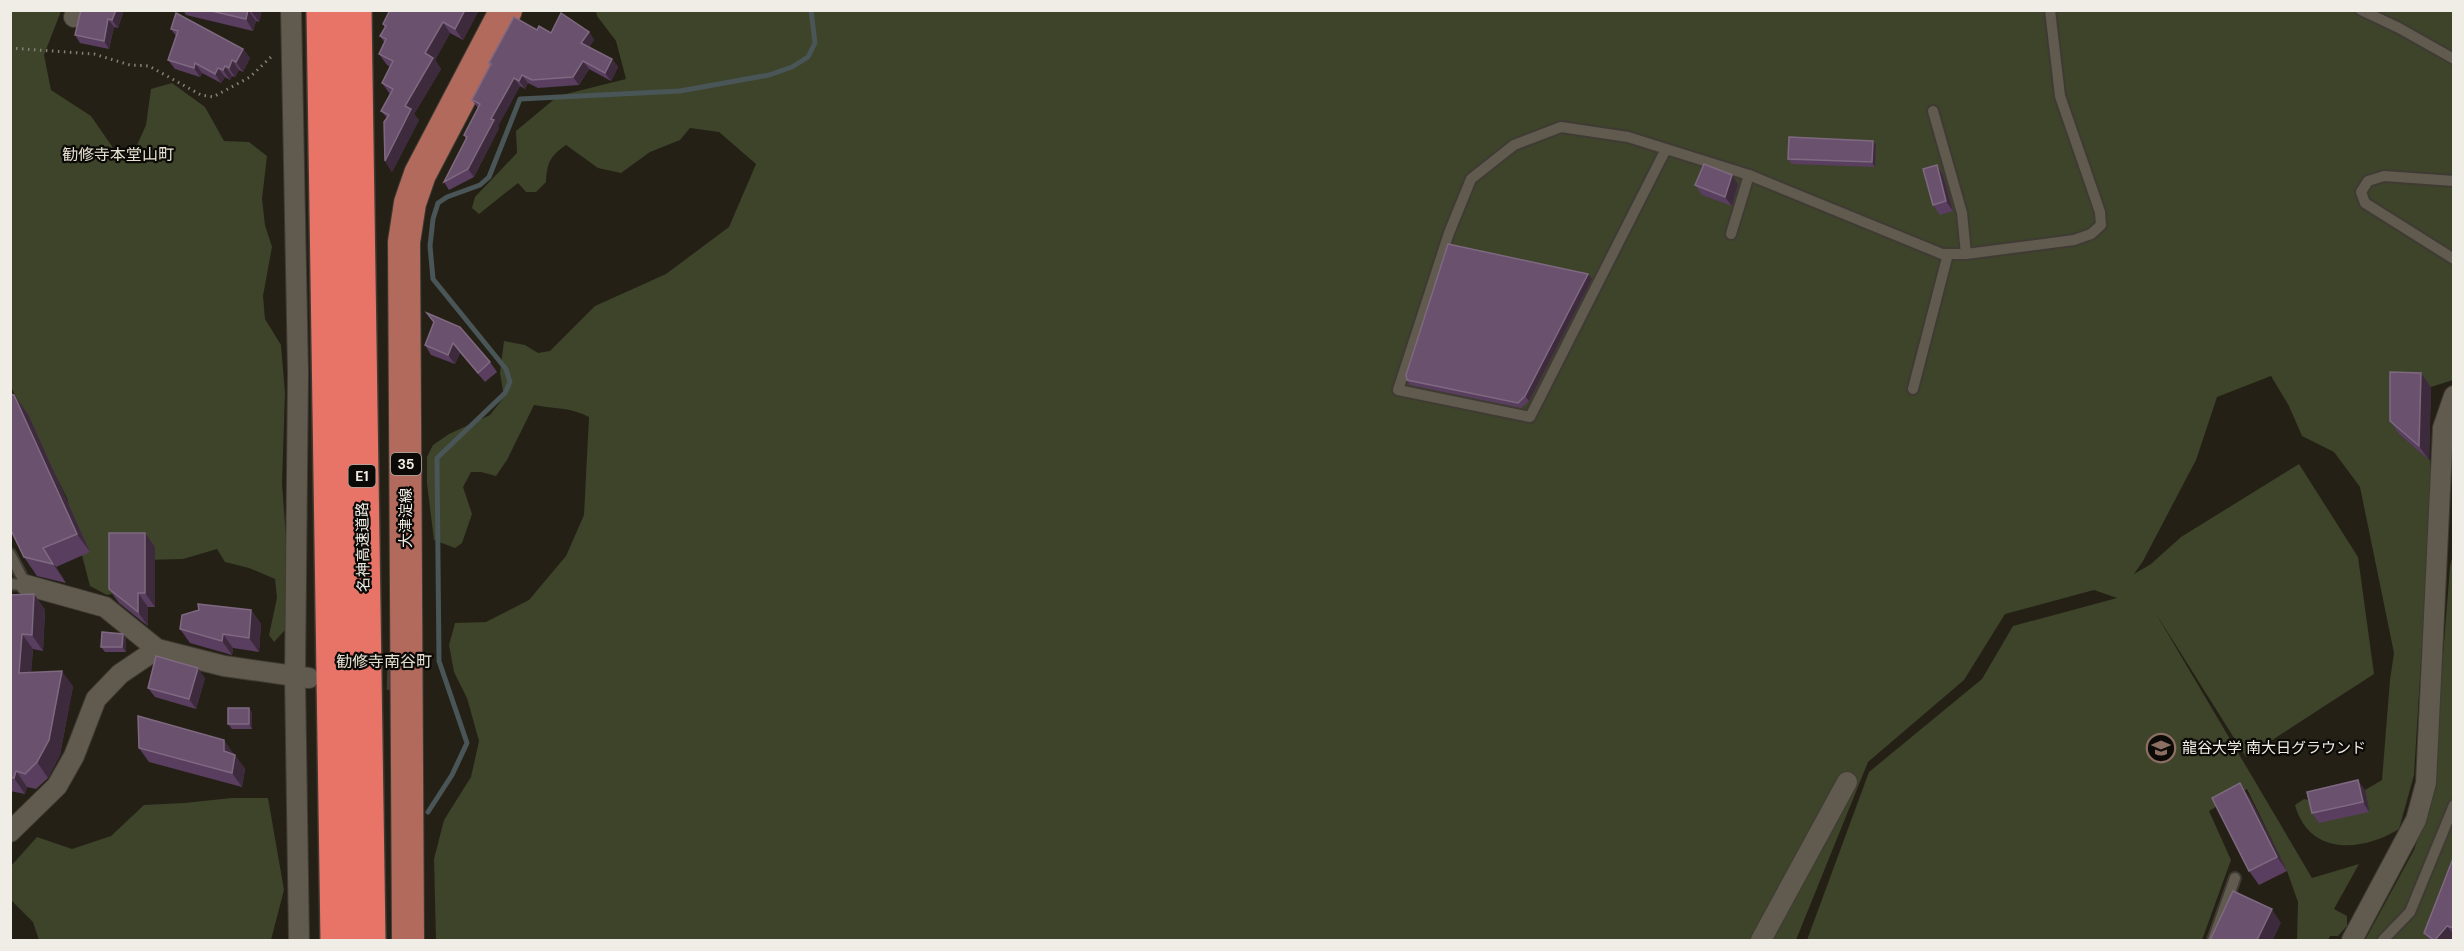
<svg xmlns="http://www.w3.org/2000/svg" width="2464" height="951" font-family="'DM Sans','Noto Sans JP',sans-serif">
	<rect width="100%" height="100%" fill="#242015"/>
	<g fill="#3d442a">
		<polygon points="11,11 61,11 44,55 51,90 91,116 118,155 133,154 146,125 151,89 172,83 205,107 224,141 249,142 267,156 262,199 265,225 272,247 263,296 265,319 281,345 285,393 282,483 289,580 287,628 274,642 269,635 277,598 275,579 249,568 225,562 217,549 183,559 144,560 127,590 107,595 90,586 67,498 11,387"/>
		<path d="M596 11H2453V380L2431 387 2400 435 2430 460 2431 499 2414 775 2399 829C2362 852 2309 856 2295 805L2304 799 2369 811 2365 790 2382 780 2390 680 2394 653 2360 487 2334 452 2302 436 2289 406 2271 376 2217 397 2196 460 2143 561 2134 574 2151 564 2181 537 2299 464 2358 557 2374 674 2246 757 2155 612 2312 878 2359 864 2334 909 2347 916V926L2338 936H2330L2328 940H2297L2298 902 2287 871 2247 789 2209 811 2231 860 2202 940H1807L1869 772 1982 679 2013 626 2117 598 2094 590 2005 614 1964 680 1868 762 1796 940H436L434 859 444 820 471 777 479 741 467 698 454 672 449 645 455 623 486 622 529 600 566 556 584 515 589 417C570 407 554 409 534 405L507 460 496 476 481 472H471L463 487 472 514 462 543 455 548 434 540 427 483V457L433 445 449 434 490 415 504 397 500 373 504 341 525 345 538 353 550 351 595 306 666 274 729 227 756 164 719 132 690 128 680 140 650 152 621 173 598 168 566 145C550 156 547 163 546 182L536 192H526L518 183 479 214 472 208 475 197 517 153 516 131 558 96 626 79 616 41 597 16Z"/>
		<polygon points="2453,554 2453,940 2365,940 2414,850 2432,796 2450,567"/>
		<polygon points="232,798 268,798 284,890 271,940 39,940 33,922 11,900 11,866 37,837 72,849 111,836 144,805 184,803"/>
	</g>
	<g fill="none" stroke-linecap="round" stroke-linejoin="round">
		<polyline stroke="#495556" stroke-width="5" points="428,812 452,775 467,743 439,661 437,458 505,393 510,382 506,369 433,279 430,246 433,219 438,203 447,197 480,185 489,177 520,99 680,91 769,75 792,67 808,57 815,43 811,10"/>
		<polyline stroke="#433f34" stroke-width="20" stroke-dasharray="20 10" stroke-linecap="butt" points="357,679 393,680"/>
		<g stroke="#3f3b34" stroke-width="14">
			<g id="lane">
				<polyline points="2361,10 2399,28 2454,59"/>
				<polyline points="1933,111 1962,213 1966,254"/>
				<polyline points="1666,149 1530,417 1398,390 1449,233 1471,179 1514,145 1561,127 1628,137 1749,175 1942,254 1966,254 2074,240 2091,234 2101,225 2100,212 2060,96 2050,10"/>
				<polyline points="2454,181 2384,176 2368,181 2361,192 2365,203 2454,259"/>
				<polyline points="1731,234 1749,175"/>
				<polyline points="1913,389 1948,254"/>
				<polyline points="10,554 26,585 10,584"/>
				<polyline points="2213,940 2235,878"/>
				<polyline points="2383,940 2410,912 2454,805"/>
			</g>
		</g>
		<g stroke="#3f3b34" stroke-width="22">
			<g id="street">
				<polyline points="291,10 298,373 295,677 299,940"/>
				<polyline points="74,17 77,10"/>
				<polyline points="26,585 105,607 157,649"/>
				<polyline points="10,832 57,786 74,756 96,699 120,674 157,649 224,666 309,678"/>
				<polyline points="1761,940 1847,782"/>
				<polyline points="2352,940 2416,820 2426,783 2443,428 2454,396"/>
			</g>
		</g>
		<g stroke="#3f3b34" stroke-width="34">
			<polyline id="primary" points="408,940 404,242 410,203 420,174 506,10"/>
		</g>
		<g stroke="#3f3b34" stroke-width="36">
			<g id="highway">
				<polyline points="323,10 337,940"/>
				<polyline points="355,10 369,940"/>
			</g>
		</g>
		<polyline stroke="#838076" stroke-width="3" stroke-dasharray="1.5 4.5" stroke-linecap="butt" points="10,48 94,54 130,65 149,66 201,95 213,97 250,77 273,55"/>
		<use href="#lane" stroke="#605b4e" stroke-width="10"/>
		<use href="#street" stroke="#605b4e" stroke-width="20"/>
		<use href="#primary" stroke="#b26a5d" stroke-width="32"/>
		<use href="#highway" stroke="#e87467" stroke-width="33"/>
	</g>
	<g fill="#593e60">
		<polygon points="81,10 124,10 118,28 114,27 109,49 80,43 75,35"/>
		<polygon points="183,10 262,10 259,22 256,21 253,31 186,15"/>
		<polygon points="390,10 479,10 463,40 450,33 435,60 441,69 414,114 419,120 392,172 385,161 387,118 381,111 390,94 382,83 390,67 387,65 379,54 385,43 380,36 385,28 383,24"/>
		<polygon points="171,29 243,49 250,58 243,72 239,70 235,77 232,76 230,80 225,77 221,83 202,73 200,77 175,69 168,60 176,36"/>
		<polygon points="537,30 551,33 589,32 594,40 589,47 612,59 618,67 611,81 589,69 579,85 538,88 528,83 525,89 520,86 498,126 499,128 474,177 449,190 444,182 466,139 464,135 478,108 472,100 490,65 489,63"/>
		<polygon points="1876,145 1875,167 1792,164 1788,159"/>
		<polygon points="1937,165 1943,175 1953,211 1940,215 1933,205"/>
		<polygon points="1738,184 1732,206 1702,195 1695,185"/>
		<polygon points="1592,279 1529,401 1521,408 1410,385 1407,380"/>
		<polygon points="427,313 490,362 497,372 485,382 460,353 455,364 431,355 425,345 434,323"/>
		<polygon points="2421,373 2431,387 2429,460 2400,435 2390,421"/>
		<polygon points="13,395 28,414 90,552 56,567 66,583 37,576 24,557"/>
		<polygon points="145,533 155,547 155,607 148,607 148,626 119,603 109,589"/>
		<polygon points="34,594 45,610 43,651 33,649 31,672 73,686 60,755 48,778 36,789 27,787 25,794 10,791 10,595"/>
		<polygon points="199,610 251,610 261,624 259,652 233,648 232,655 190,643 180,629"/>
		<polygon points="126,639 126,652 105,652 101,647"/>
		<polygon points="205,678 196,709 155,697 148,688"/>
		<polygon points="249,708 252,713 252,729 232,729 228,724"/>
		<polygon points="139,748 234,754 245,769 242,787 149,762"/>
		<polygon points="2365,790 2369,812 2319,823 2312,813"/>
		<polygon points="2250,798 2287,871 2259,885 2249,871"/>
		<polygon points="2454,856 2454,940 2430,940 2424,933"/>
	</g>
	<g fill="#3d2a3c">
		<polygon points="116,10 124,10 118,28 112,20"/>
		<polygon points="248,10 256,21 253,31 246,19"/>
		<polygon points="251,10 262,10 259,22 251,11"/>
		<polygon points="465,10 479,10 463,40 455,29"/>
		<polygon points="108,19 114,27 109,49 104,41"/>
		<polygon points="443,22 450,33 435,60 441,69 414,114 419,120 392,172 385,161 425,53"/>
		<polygon points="589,32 594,40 587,51 581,43"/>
		<polygon points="243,49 250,58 243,72 236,62"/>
		<polygon points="612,59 618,67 611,81 605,73"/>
		<polygon points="232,60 239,70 235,77 229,68"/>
		<polygon points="583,61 589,69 579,85 573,77"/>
		<polygon points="195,63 202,73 200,77 194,68"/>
		<polygon points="225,66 232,76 230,80 223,70"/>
		<polygon points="218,68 225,77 221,83 215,74"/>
		<polygon points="522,75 528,83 525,89 519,81"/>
		<polygon points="514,78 520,86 498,126 499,128 474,177 468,169 491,119"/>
		<polygon points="1873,141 1876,145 1875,167 1872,162"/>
		<polygon points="1937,165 1943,175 1953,211 1946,201"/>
		<polygon points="1732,175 1738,184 1732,206 1725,197"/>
		<polygon points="1588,274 1592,279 1529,401 1525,396"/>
		<polygon points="453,343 460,353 455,364 448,355"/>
		<polygon points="2421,373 2431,387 2429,460 2419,446"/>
		<polygon points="14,395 28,414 90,552 77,534"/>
		<polygon points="145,533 155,547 155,607 145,593"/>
		<polygon points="43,548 56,567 66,583 53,564"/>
		<polygon points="138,593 148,607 148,626 138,612"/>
		<polygon points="34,594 45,610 43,651 32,635"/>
		<polygon points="251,610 261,624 259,652 249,638"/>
		<polygon points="22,634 33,649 30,688 19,673"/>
		<polygon points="123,634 126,639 126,652 122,647"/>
		<polygon points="223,634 233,648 232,655 222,641"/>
		<polygon points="198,668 205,678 196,709 189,699"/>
		<polygon points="62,671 73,686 60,755 48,778 37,762"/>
		<polygon points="249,708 252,713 252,729 249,724"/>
		<polygon points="224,740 234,754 234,760 235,755 245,769 242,787 232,773 224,751"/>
		<polygon points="16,771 27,787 25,794 14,778"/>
		<polygon points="2358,780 2365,790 2369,812 2363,802"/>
		<polygon points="2240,783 2250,798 2287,871 2277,857"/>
		<polygon points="2272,909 2281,923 2273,940 2257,940"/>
		<polygon points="2447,926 2454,935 2454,940 2435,940"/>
	</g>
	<g fill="#6a516e" stroke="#7f6981" stroke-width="1.5">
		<polygon points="81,10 116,10 112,20 108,19 104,41 75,35"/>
		<polygon points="207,10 248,10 246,19"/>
		<polygon points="390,10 465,10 455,29 443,22 425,53 433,58 405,106 411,109 385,161 384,122 389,115 381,111 393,89 382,83 393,61 379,54 386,39 380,36 386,26 383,24"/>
		<polygon points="176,13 243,49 236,62 232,60 229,68 225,66 223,70 218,68 215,74 195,63 194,68 168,60 178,31 171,29"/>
		<polygon points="561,13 589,32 581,43 612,59 605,73 583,61 573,77 532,80 522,75 519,81 514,78 491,119 494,120 468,169 444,182 467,137 464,135 480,104 472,100 491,64 489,63 514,17 537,30 539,26 551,33"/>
		<polygon points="1789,137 1873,141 1872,162 1788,159"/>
		<polygon points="1704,164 1732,175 1725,197 1695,185"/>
		<polygon points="1937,165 1946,201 1933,205 1923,169"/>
		<polygon points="1448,244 1588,274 1525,396 1518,403 1407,380 1406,375"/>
		<polygon points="427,313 460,327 490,362 478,373 453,343 448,355 425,345 434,322"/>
		<polygon points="2390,372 2421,373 2419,446 2390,421"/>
		<polygon points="10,394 14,395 77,534 43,548 53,564 24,557 10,528"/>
		<polygon points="109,533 145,533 145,593 138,593 138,612 109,589"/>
		<polygon points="34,594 32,635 22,634 19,673 62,671 49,740 37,762 25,774 16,771 14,778 10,777 10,595"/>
		<polygon points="198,604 251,610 249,638 223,634 222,641 180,629 182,615 199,610"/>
		<polygon points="102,632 123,634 122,647 101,647"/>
		<polygon points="156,656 198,668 189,699 148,688"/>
		<rect x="228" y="708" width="21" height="16"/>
		<polygon points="138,716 224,740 224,751 235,755 232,773 139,748"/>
		<polygon points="2358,780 2363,802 2312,813 2307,792"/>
		<polygon points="2240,783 2277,857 2249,871 2212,798"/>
		<polygon points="2454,856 2454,928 2447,926 2435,940 2434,940 2424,933"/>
		<polygon points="2233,891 2272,909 2257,940 2210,940"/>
	</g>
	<defs>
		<g id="university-ring" transform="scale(1.5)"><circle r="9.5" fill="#0c0a06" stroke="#8d6e63" stroke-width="1.5"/><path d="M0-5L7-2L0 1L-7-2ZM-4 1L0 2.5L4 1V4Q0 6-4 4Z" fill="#8d6e63"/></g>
	</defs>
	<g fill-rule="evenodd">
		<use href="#university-ring" x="2161" y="748"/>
	</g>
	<g text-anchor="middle" stroke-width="4.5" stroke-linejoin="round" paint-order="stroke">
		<g fill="#0c0a06" stroke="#aca9a3" stroke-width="1.5">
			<rect x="391" y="453" width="30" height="22" rx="4.5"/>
			<rect x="348.5" y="465" width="27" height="22" rx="4.5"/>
		</g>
		<g font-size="14" font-weight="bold" fill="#f0ede6">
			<text x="406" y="469">35</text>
			<text x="362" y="481">E1</text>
		</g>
		<g font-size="15" fill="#f0ede6" stroke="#0c0a06">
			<text transform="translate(406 518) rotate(-90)" y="5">大津淀線</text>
			<text transform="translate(363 547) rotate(-91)" y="5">名神高速道路</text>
		</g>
		<g font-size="15" fill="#f0ede6" stroke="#0c0a06" text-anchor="start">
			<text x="2182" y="753">龍谷大学 南大日グラウンド</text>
		</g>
		<g font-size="16" fill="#e6e0d2" stroke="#0c0a06">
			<text x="118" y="160">勧修寺本堂山町</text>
			<text x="384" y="667">勧修寺南谷町</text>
		</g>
	</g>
	<rect width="2464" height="951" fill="none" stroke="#f0ede6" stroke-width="24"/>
</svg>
